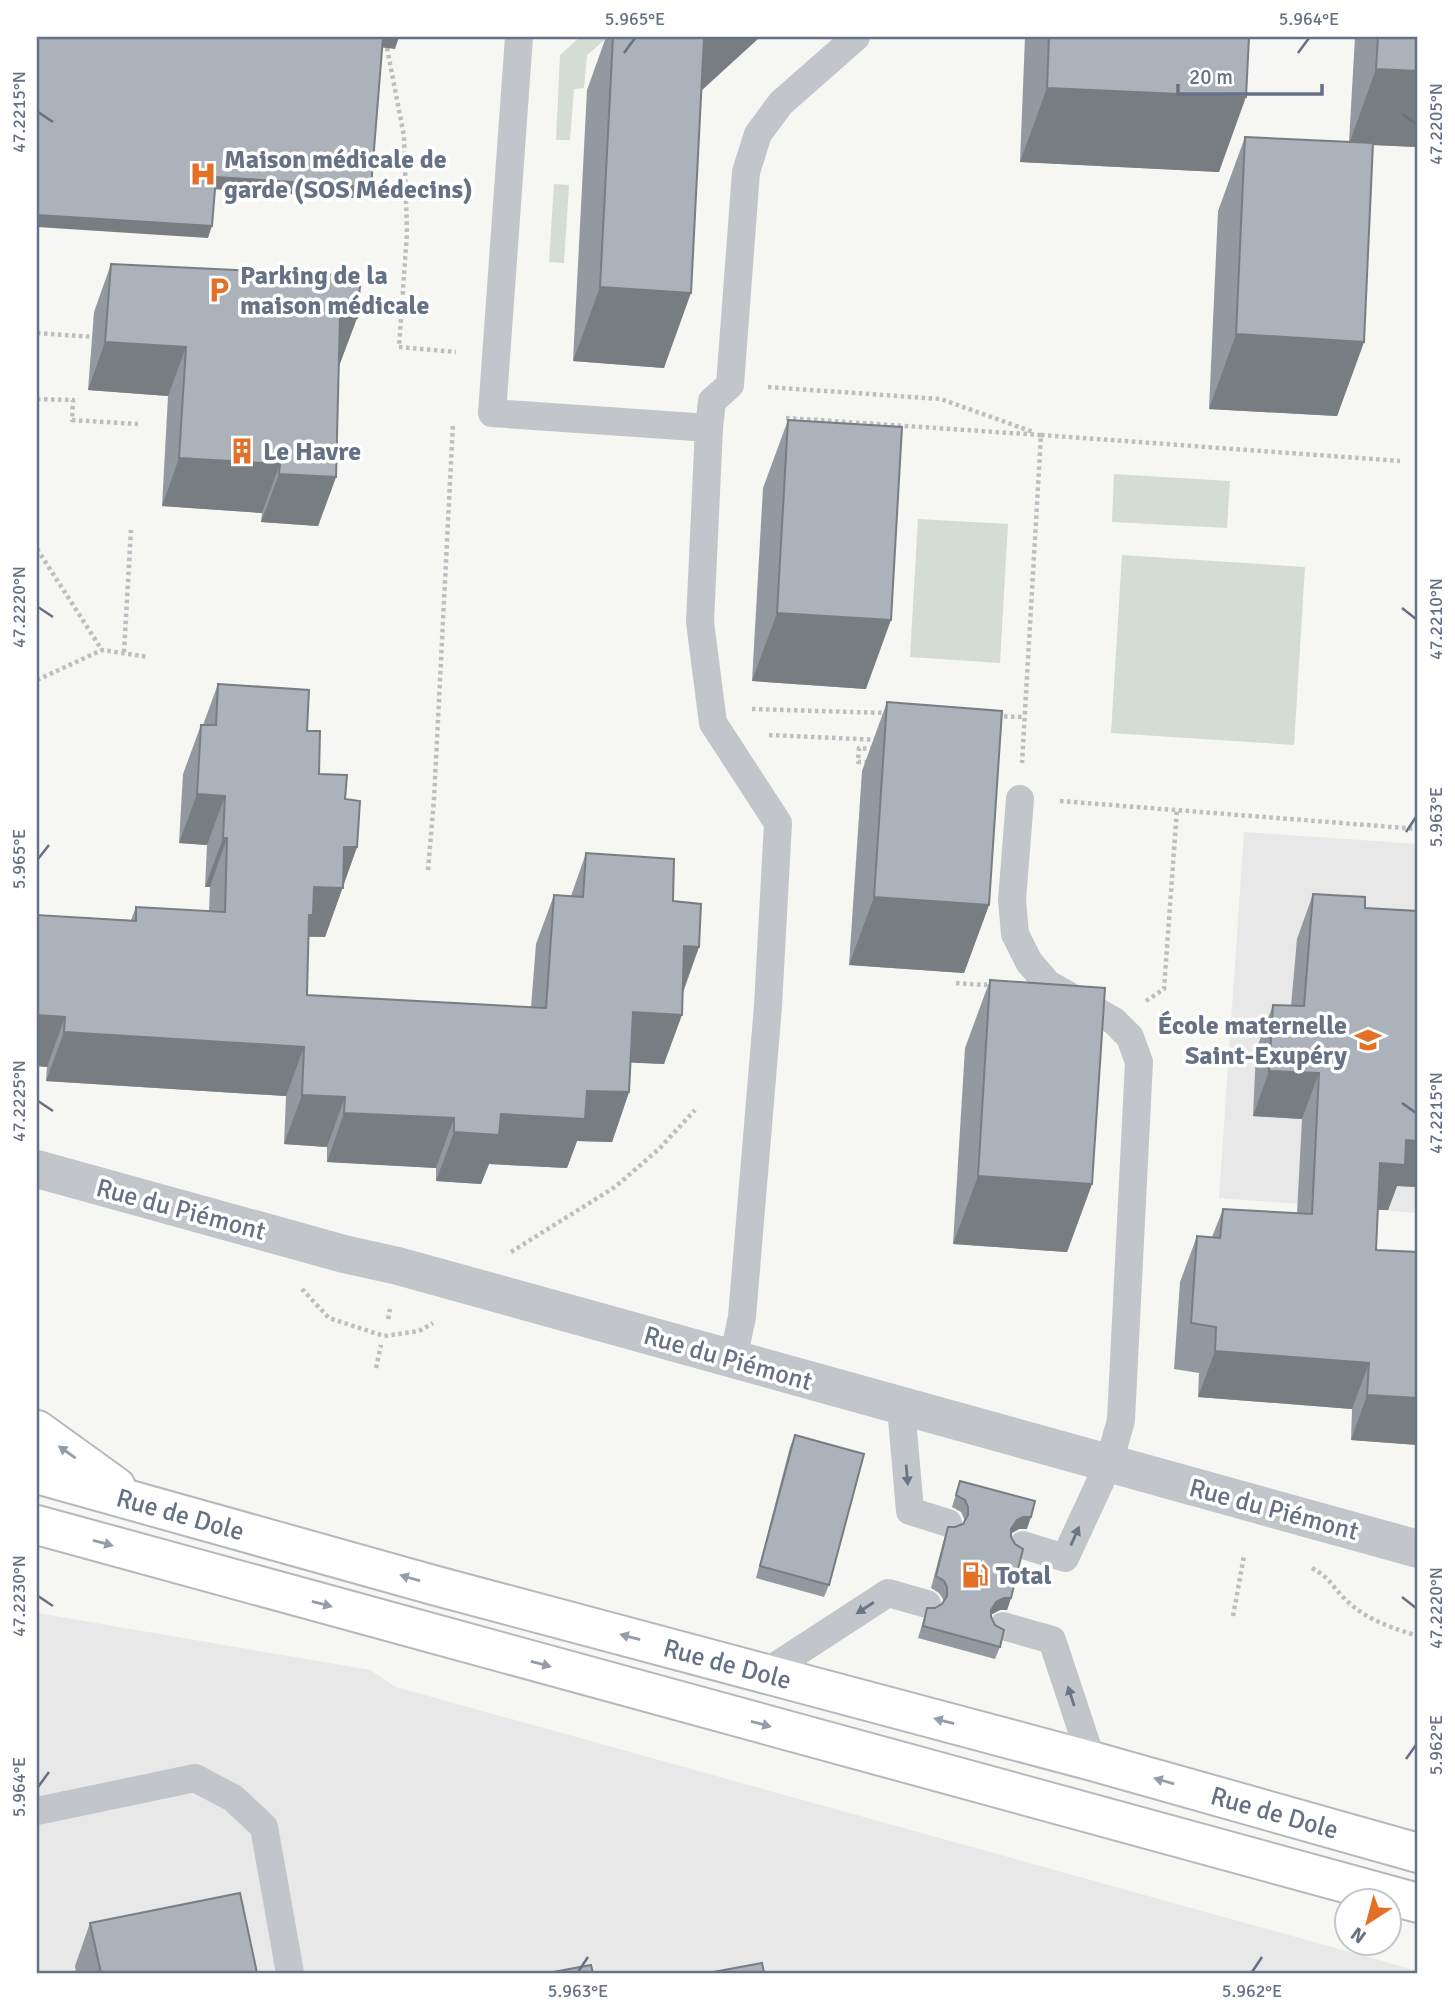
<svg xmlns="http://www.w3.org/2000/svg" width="1455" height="2010" font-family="Signika,sans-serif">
	<rect width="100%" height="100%" fill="#f6f7f3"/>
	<g fill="#e7e8e7">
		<polygon points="1244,832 1418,844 1418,1213 1219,1198"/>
		<polygon points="37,1613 370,1670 396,1687 1418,1971 1418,1973 37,1973"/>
	</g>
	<g fill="#d5dcd3">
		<polygon points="580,37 608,37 587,55 584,88 574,89 570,140 556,140 560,55"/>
		<polygon points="554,184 569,185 564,263 549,262"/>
		<polygon points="1114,474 1230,481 1227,528 1112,522"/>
		<polygon points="918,519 1008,524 1000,663 910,657"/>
		<polygon points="1122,555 1305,567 1294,745 1111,733"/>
	</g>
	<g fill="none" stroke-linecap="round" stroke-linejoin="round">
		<g stroke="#b5b8bd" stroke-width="42">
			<g id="primary">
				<polyline points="37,1430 116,1487"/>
				<path id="s1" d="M37 1474 433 1585 1092 1761 1418 1853"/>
				<polyline points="37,1525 1418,1903"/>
			</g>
		</g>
		<g stroke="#bcbec1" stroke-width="4.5" stroke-dasharray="3.5 3.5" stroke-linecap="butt">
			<polyline points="387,48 404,136 407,232 399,347 456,352"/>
			<polyline points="337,279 338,269"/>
			<polyline points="37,333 95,337"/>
			<polyline points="768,387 941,399 1033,432"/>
			<polyline points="37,399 73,400 72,420 138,424"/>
			<polyline points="786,418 1041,435 1022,763"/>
			<polyline points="1041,435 1400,461"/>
			<polyline points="37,549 102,650"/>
			<polyline points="124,652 131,530"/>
			<polyline points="37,680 102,650 148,657"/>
			<polyline points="752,709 886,713"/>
			<polyline points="997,716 1024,717"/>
			<polyline points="769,735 879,740"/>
			<polyline points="868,762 858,762 859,748 875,749"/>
			<polyline points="1060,801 1418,829"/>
			<polyline points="428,870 434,799 453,423"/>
			<polyline points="956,983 985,985 994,980"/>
			<polyline points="1146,1001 1164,989 1177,809"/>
			<polyline points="511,1252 615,1187 659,1149 695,1110"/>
			<polyline points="302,1289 329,1318 384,1336 419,1331 433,1323"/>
			<polyline points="388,1319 390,1309"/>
			<polyline points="376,1368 381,1345"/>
			<path d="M1312 1568C1331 1579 1330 1584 1344 1598 1364 1619 1392 1628 1418 1636"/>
			<polyline points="1233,1616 1244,1556"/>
		</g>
		<g stroke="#c2c5c9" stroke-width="28">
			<polyline points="519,37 492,413 709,428"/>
			<polyline points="1020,799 1012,900 1015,934 1029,962 1048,984 1114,1021 1130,1037 1139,1062 1121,1420 1109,1463 1065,1558 1023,1545"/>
			<polyline points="733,1359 742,1317 768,1006 778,823 713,723 700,622 709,428 712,401 730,385 746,172 758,134 781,103 856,37"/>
			<polyline points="901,1407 910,1511 948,1523"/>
			<polyline points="1003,1626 1052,1640 1092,1761"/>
			<polyline points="765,1673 888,1593 927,1604"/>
			<polyline points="37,1811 195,1778 233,1798 264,1827 290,1973"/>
		</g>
		<polyline stroke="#c2c5c9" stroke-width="38" points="37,1169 344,1254 398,1266 1418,1549"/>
		<use href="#primary" stroke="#fff" stroke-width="38"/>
	</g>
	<g fill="#9499a0">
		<polygon points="606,37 760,37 701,90 664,368 573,361 587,90"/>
		<polygon points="1025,37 1249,37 1219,172 1020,162"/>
		<polygon points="1355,37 1418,37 1418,147 1373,145 1364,342 1337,416 1209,409 1218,211 1245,137 1349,142"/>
		<polygon points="111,264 357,318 339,366 336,477 318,526 261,522 262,513 162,506 168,396 88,390 94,312"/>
		<polygon points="788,420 866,689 752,681 763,488"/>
		<polygon points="218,684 307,731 319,774 345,799 357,847 325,937 308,937 307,995 531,1007 536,944 554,895 571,896 586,853 673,901 699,947 683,993 664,1064 631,1062 629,1092 612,1142 577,1141 567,1168 489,1164 481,1184 436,1181 436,1168 327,1162 327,1147 284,1144 286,1096 46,1081 47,1067 37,1066 37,915 131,920 136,907 209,911 210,887 205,887 207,845 179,843 183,774 201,725 203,725"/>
		<polygon points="887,702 989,905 964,973 849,965 862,771"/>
		<polygon points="1313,894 1365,908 1418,911 1418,1187 1397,1186 1388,1210 1378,1210 1376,1250 1418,1445 1351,1440 1352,1409 1198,1397 1199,1373 1174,1369 1180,1282 1197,1236 1212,1237 1223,1209 1297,1213 1302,1119 1253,1116 1256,1050 1273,1005 1291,1006 1297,939"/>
		<polygon points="990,980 1092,1184 1067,1252 953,1244 965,1048"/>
		<polygon points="795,1435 829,1585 824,1597 756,1578 790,1447"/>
		<polygon points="960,1481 1027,1529 1019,1529 1011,1534 1011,1598 1007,1610 1000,1610 991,1615 1000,1647 995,1659 918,1638 927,1608 935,1608 943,1603 943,1599 939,1593 931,1588 944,1539 948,1527 955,1527 964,1522 964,1519 961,1512 952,1507"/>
		<polygon points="90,1923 257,1973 76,1973 75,1966"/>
	</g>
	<g fill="#787d82">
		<polygon points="382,37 399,37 395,49 378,47"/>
		<polygon points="705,37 760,37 677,113 704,38"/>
		<polygon points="1376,69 1418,71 1418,147 1349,144"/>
		<polygon points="1047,88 1246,97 1219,172 1020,162"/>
		<polygon points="216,177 371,187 367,199 211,189"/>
		<polygon points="37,215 212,226 208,238 37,227"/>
		<polygon points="600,287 691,293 664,368 573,361"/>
		<polygon points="340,316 357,318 339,366 322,365"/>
		<polygon points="1236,334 1364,342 1337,416 1209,409"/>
		<polygon points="105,342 186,347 168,396 88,390"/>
		<polygon points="179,458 280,464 262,513 162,506"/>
		<polygon points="279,474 336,477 318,526 261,522"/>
		<polygon points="777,613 891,620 866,689 752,681"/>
		<polygon points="197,794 225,796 207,845 179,843"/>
		<polygon points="223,838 227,838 210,887 205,887"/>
		<polygon points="344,847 357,847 325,937 305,936 314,887"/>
		<polygon points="874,897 989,905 964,973 849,965"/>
		<polygon points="684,946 699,947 681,996"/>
		<polygon points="633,1012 682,1015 664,1064 615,1062"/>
		<polygon points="37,1015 65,1017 47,1067 37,1066"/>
		<polygon points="64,1032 304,1047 286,1096 46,1081"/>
		<polygon points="1269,1071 1319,1073 1302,1119 1253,1116"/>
		<polygon points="587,1091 629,1092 612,1142 577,1141 567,1168 489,1164 481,1184 436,1181 454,1132 501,1114"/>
		<polygon points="302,1095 345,1097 327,1147 284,1144"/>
		<polygon points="344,1113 454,1118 436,1168 327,1162"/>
		<polygon points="1406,1140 1418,1141 1418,1187 1397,1186 1388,1210 1363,1209 1380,1163"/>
		<polygon points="978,1176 1092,1184 1067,1252 953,1244"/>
		<polygon points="1215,1351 1369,1363 1352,1409 1198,1397"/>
		<polygon points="1367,1395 1418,1398 1418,1445 1351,1440"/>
		<polygon points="1023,1517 1031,1517 1027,1529 1019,1529 1012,1532 1007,1541 1011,1529 1017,1520"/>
		<polygon points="1004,1598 1011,1598 1007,1610 1000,1610 992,1614 987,1622 991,1610 996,1602"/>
	</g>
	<g fill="#acb2ba" stroke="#787d82" stroke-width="2">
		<polygon points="37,37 383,37 371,187 216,177 212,226 37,215"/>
		<polygon points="613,37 705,37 704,38 691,293 600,287"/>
		<polygon points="1049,37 1249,37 1246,97 1047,88"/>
		<polygon points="1378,37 1418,37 1418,71 1376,69"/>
		<polygon points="1245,137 1373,143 1364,342 1236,334"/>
		<polygon points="111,264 361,276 357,318 340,316 336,477 279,474 280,464 179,458 186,347 105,342"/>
		<polygon points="788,420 902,427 891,620 777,613"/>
		<polygon points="218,684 309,690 307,731 320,731 319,774 347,775 345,799 360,801 357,847 344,847 343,888 314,887 313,915 309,915 307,995 546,1008 554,895 583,897 586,853 674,859 673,901 701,904 699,947 684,946 682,1015 633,1012 629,1092 587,1091 585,1119 501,1114 499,1135 454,1132 454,1118 344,1113 345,1097 302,1095 304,1047 64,1032 65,1017 37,1015 37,915 136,921 136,907 225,912 227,838 223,838 225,796 197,794 201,725 216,725"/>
		<polygon points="887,702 1002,711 989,905 874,897"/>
		<polygon points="1313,894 1365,897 1365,908 1418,911 1418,1141 1406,1140 1405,1165 1380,1163 1376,1250 1418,1252 1418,1398 1367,1395 1369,1363 1215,1351 1216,1327 1191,1323 1197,1236 1220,1238 1223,1209 1312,1214 1319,1073 1269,1071 1273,1005 1304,1006"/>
		<polygon points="990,980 1105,988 1092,1184 978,1176"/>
		<polygon points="795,1435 864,1454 829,1585 760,1566"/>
		<polygon points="960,1481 1035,1501 1031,1517 1023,1517 1017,1520 1011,1529 1011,1537 1015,1544 1023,1549 1011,1598 1004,1598 996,1602 991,1610 991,1617 995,1625 1004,1630 1000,1647 923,1626 927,1608 935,1608 942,1604 947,1596 947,1587 944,1581 936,1576 948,1527 955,1527 963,1524 968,1515 968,1507 965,1500 956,1495"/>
		<polygon points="240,1893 257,1973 101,1973 90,1923"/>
		<polygon points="762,1963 764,1973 708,1973"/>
		<polygon points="591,1965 593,1973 548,1973"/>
	</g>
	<defs><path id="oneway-solid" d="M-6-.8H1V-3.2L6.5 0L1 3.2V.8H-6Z" transform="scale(1.75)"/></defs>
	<g fill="#939caa">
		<use href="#oneway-solid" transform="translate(67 1452) rotate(-145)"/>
		<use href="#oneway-solid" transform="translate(103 1543) rotate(15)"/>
		<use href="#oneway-solid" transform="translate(410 1578) rotate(-164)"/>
		<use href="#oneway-solid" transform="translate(322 1604) rotate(15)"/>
		<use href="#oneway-solid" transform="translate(630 1637) rotate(-165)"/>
		<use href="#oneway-solid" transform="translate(541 1664) rotate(15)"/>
		<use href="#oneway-solid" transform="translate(944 1721) rotate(-165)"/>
		<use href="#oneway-solid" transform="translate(761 1724) rotate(15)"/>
		<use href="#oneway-solid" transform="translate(1164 1781) rotate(-164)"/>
	</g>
	<g fill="#6a7688">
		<use href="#oneway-solid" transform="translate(907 1475) rotate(85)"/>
		<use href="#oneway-solid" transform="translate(1075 1536) rotate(-66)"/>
		<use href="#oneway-solid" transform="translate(865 1608) rotate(147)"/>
		<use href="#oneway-solid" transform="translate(1071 1696) rotate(-108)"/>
	</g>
	<path fill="none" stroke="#657285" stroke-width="2.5" d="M624 53 635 38M1298 53 1309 38M38 112 53 122M1402 114 1416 124M38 607 53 617M1402 608 1416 619M1406 832 1416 817M38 859 49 845M38 1101 53 1111M1402 1103 1416 1113M38 1596 53 1606M1402 1597 1416 1608M1406 1759 1416 1745M38 1787 49 1772M578 1972 588 1957M1252 1972 1262 1957"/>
	<defs>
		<g id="hospital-bare" transform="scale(2.1)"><path d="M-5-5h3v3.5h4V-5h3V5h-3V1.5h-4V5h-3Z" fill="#e46f26" stroke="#fff" stroke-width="2.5" paint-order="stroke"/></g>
		<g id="parking-bare" transform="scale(2.1)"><path d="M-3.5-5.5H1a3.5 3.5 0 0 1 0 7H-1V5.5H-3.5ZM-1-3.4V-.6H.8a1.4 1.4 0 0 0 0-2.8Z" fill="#e46f26" stroke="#fff" stroke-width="2.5" paint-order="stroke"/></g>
		<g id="building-bare" transform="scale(2.1)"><path d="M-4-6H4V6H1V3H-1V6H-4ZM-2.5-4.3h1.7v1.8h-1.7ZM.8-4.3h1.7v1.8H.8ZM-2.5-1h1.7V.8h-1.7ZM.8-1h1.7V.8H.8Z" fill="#e46f26" stroke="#fff" stroke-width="2.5" paint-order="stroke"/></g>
		<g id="school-bare" transform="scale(2.1)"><path d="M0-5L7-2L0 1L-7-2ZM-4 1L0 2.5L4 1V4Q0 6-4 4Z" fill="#e46f26" stroke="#fff" stroke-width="2.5" paint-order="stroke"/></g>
		<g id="fuel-bare" transform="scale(2.1)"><path d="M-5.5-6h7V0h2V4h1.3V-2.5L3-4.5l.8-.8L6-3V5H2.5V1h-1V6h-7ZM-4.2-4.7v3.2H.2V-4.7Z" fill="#e46f26" stroke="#fff" stroke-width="2.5" paint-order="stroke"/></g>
	</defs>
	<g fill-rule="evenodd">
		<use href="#hospital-bare" x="203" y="174"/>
		<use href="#parking-bare" x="219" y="290"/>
		<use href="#building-bare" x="242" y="451"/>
		<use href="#school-bare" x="1368" y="1040"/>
		<use href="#fuel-bare" x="975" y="1575"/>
	</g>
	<g text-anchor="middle" stroke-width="7" stroke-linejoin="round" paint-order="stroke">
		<g font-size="26" font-weight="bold" fill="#657285" stroke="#fff" text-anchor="start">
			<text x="224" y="168">Maison médicale de<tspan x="224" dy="30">garde (SOS Médecins)</tspan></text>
			<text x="240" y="284">Parking de la<tspan x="240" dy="30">maison médicale</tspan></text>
			<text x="263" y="460">Le Havre</text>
			<text x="1347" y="1034" text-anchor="end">École maternelle<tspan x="1347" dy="30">Saint-Exupéry</tspan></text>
			<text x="996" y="1584">Total</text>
		</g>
		<g font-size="26" fill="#657285" stroke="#fff">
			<text transform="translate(181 1209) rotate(15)" y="9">Rue du Piémont</text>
			<text transform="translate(728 1358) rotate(16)" y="9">Rue du Piémont</text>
			<text transform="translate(1274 1509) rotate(15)" y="9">Rue du Piémont</text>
			<text dy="9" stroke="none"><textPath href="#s1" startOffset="149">Rue de Dole</textPath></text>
			<text dy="9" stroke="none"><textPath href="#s1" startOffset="716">Rue de Dole</textPath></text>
			<text dy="9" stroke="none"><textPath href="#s1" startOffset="1283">Rue de Dole</textPath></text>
		</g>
	</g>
	<rect width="1455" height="2010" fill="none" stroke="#ffffff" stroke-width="77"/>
	<g transform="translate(1368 1922) rotate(216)"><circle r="33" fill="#ffffff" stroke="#c1c7ce" stroke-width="2"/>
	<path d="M0-5L12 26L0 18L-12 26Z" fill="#e46f26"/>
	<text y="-10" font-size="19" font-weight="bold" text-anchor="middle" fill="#657285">N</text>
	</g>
	<path d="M1178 84v10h144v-10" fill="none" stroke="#657285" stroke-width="3.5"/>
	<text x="1189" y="84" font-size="21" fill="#657285" stroke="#ffffff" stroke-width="5" paint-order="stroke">20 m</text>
	<rect x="38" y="38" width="1378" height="1934" fill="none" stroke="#657285" stroke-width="2.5"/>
	<g font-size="18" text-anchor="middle" fill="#657285">
		<text x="635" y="25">5.965°E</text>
		<text x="1309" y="25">5.964°E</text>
		<text transform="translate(19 112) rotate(-90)" y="6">47.2215°N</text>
		<text transform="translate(1436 124) rotate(-90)" y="6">47.2205°N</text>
		<text transform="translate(19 607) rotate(-90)" y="6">47.2220°N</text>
		<text transform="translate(1436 619) rotate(-90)" y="6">47.2210°N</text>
		<text transform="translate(1436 817) rotate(-90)" y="6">5.963°E</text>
		<text transform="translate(19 859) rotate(-90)" y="6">5.965°E</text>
		<text transform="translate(19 1101) rotate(-90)" y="6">47.2225°N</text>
		<text transform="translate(1436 1113) rotate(-90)" y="6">47.2215°N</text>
		<text transform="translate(19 1596) rotate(-90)" y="6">47.2230°N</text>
		<text transform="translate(1436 1608) rotate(-90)" y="6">47.2220°N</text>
		<text transform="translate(1436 1745) rotate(-90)" y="6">5.962°E</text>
		<text transform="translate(19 1787) rotate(-90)" y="6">5.964°E</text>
		<text x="578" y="1997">5.963°E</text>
		<text x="1252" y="1997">5.962°E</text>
	</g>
</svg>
